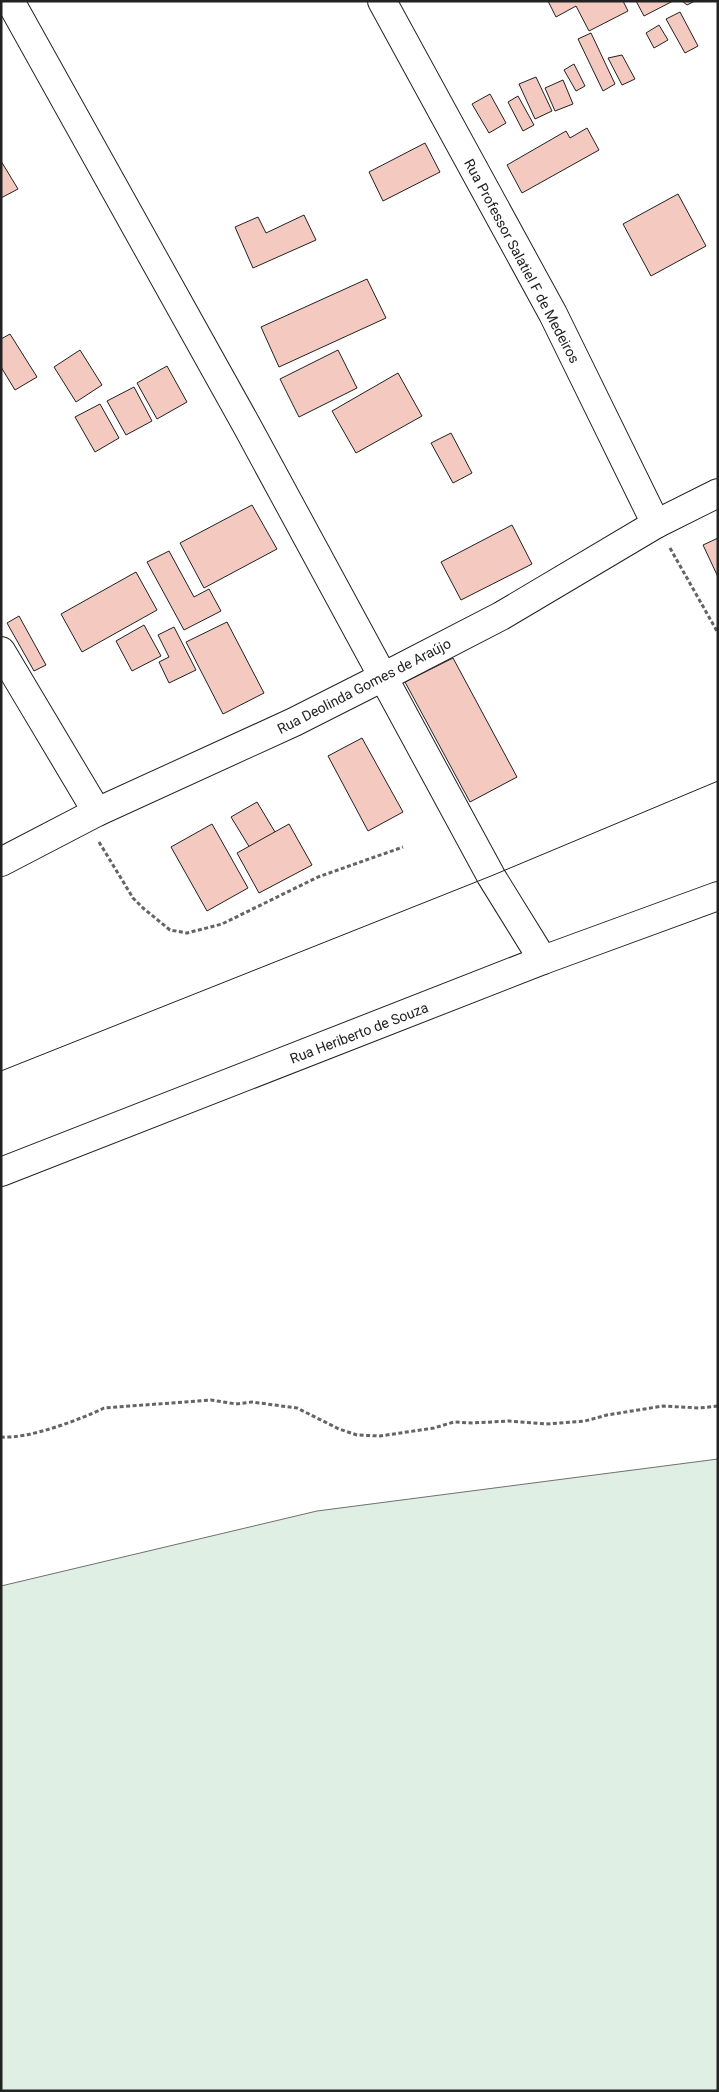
<svg xmlns="http://www.w3.org/2000/svg" width="719" height="2092" font-family="Roboto,sans-serif">
	<rect width="100%" height="100%" fill="#fff"/>
	<polygon fill="#e0efe3" stroke="#6f6f6f" points="718,1459 718,2091 1,2091 1,1586 317,1511"/>
	<g fill="#f3c9c0" stroke="#222">
		<polygon points="548,1 623,1 628,11 589,31 576,6 556,17"/>
		<polygon points="636,1 673,1 644,16"/>
		<polygon points="682,1 695,1 687,5"/>
		<polygon points="680,12 698,46 685,53 666,19"/>
		<polygon points="659,25 668,40 654,48 646,33"/>
		<polygon points="591,33 615,84 603,91 578,39"/>
		<polygon points="622,55 635,79 622,85 608,58"/>
		<polygon points="574,64 585,86 576,91 564,70"/>
		<polygon points="536,77 552,111 535,119 519,84"/>
		<polygon points="563,80 573,104 555,111 545,88"/>
		<polygon points="490,94 506,123 489,133 472,104"/>
		<polygon points="518,96 534,125 523,131 508,102"/>
		<polygon points="587,128 599,150 522,193 507,165 566,131 570,138"/>
		<polygon points="425,143 440,172 383,201 369,172"/>
		<polygon points="1,161 18,189 1,198"/>
		<polygon points="678,194 706,246 651,276 623,224"/>
		<polygon points="304,215 316,240 253,268 235,227 258,217 266,233"/>
		<polygon points="367,279 386,318 279,367 261,327"/>
		<polygon points="10,334 37,377 15,390 1,367 1,339"/>
		<polygon points="80,350 102,385 76,402 54,367"/>
		<polygon points="338,350 357,388 299,417 280,379"/>
		<polygon points="167,366 187,402 157,419 137,383"/>
		<polygon points="398,373 422,416 356,453 332,411"/>
		<polygon points="134,387 152,421 126,435 107,401"/>
		<polygon points="100,404 119,438 95,452 75,417"/>
		<polygon points="451,433 472,473 453,483 431,443"/>
		<polygon points="252,505 277,549 204,588 180,543"/>
		<polygon points="512,525 532,564 461,600 441,562"/>
		<polygon points="718,538 718,577 703,545"/>
		<polygon points="169,551 194,597 209,589 221,611 184,630 147,562"/>
		<polygon points="136,572 157,610 82,652 61,614"/>
		<polygon points="19,616 46,665 34,671 7,623"/>
		<polygon points="227,622 264,693 223,714 186,642"/>
		<polygon points="144,625 161,656 132,671 116,641"/>
		<polygon points="174,627 196,670 169,683 159,662 169,657 158,635"/>
		<polygon points="453,658 517,777 470,802 405,682"/>
		<polygon points="362,738 403,812 368,831 328,756"/>
		<polygon points="257,802 278,837 253,853 231,817"/>
		<polygon points="212,824 248,888 207,911 171,847"/>
		<polygon points="289,824 312,865 259,893 237,853"/>
	</g>
	<g fill="none" stroke-linecap="round" stroke-linejoin="round">
		<g stroke="#222" stroke-width="30">
			<g id="minor">
				<polyline points="10,1 247,426 491,876 543,960"/>
				<polyline points="382,1 553,314 656,524"/>
				<polyline points="1,651 97,812"/>
				<polyline points="1,862 97,812 294,722 383,677 501,616 656,524 718,493"/>
				<polyline points="1,1172 543,960 718,896"/>
			</g>
		</g>
		<g stroke="#646464" stroke-width="3" stroke-dasharray="4 2.5" stroke-linecap="butt">
			<polyline points="670,548 718,633"/>
			<polyline points="99,842 133,898 143,908 170,930 187,933 222,924 318,877 403,847"/>
			<path d="M1 1437C29 1439 79 1420 104 1408L211 1400 236 1404 252 1402 297 1408 339 1429 357 1435 380 1436 434 1428 454 1422 472 1423 509 1421 546 1424 585 1421 607 1415 663 1406 699 1408 718 1406"/>
		</g>
		<use href="#minor" stroke="#fff" stroke-width="28"/>
		<polyline stroke="#222" stroke-width="1" points="1,1071 491,876 718,781"/>
	</g>
	<g text-anchor="middle" stroke-width="4" stroke-linejoin="round" paint-order="stroke">
		<g font-size="14" fill="#222" stroke="#fff">
			<text transform="translate(522 261) rotate(62)" y="5">Rua Professor Salatiel F de Medeiros</text>
			<text transform="translate(364 686) rotate(-27)" y="5">Rua Deolinda Gomes de Araújo</text>
			<text transform="translate(359 1033) rotate(-21)" y="5">Rua Heriberto de Souza</text>
		</g>
	</g>
	<rect width="719" height="2092" fill="none" stroke="#222222" stroke-width="5"/>
</svg>
